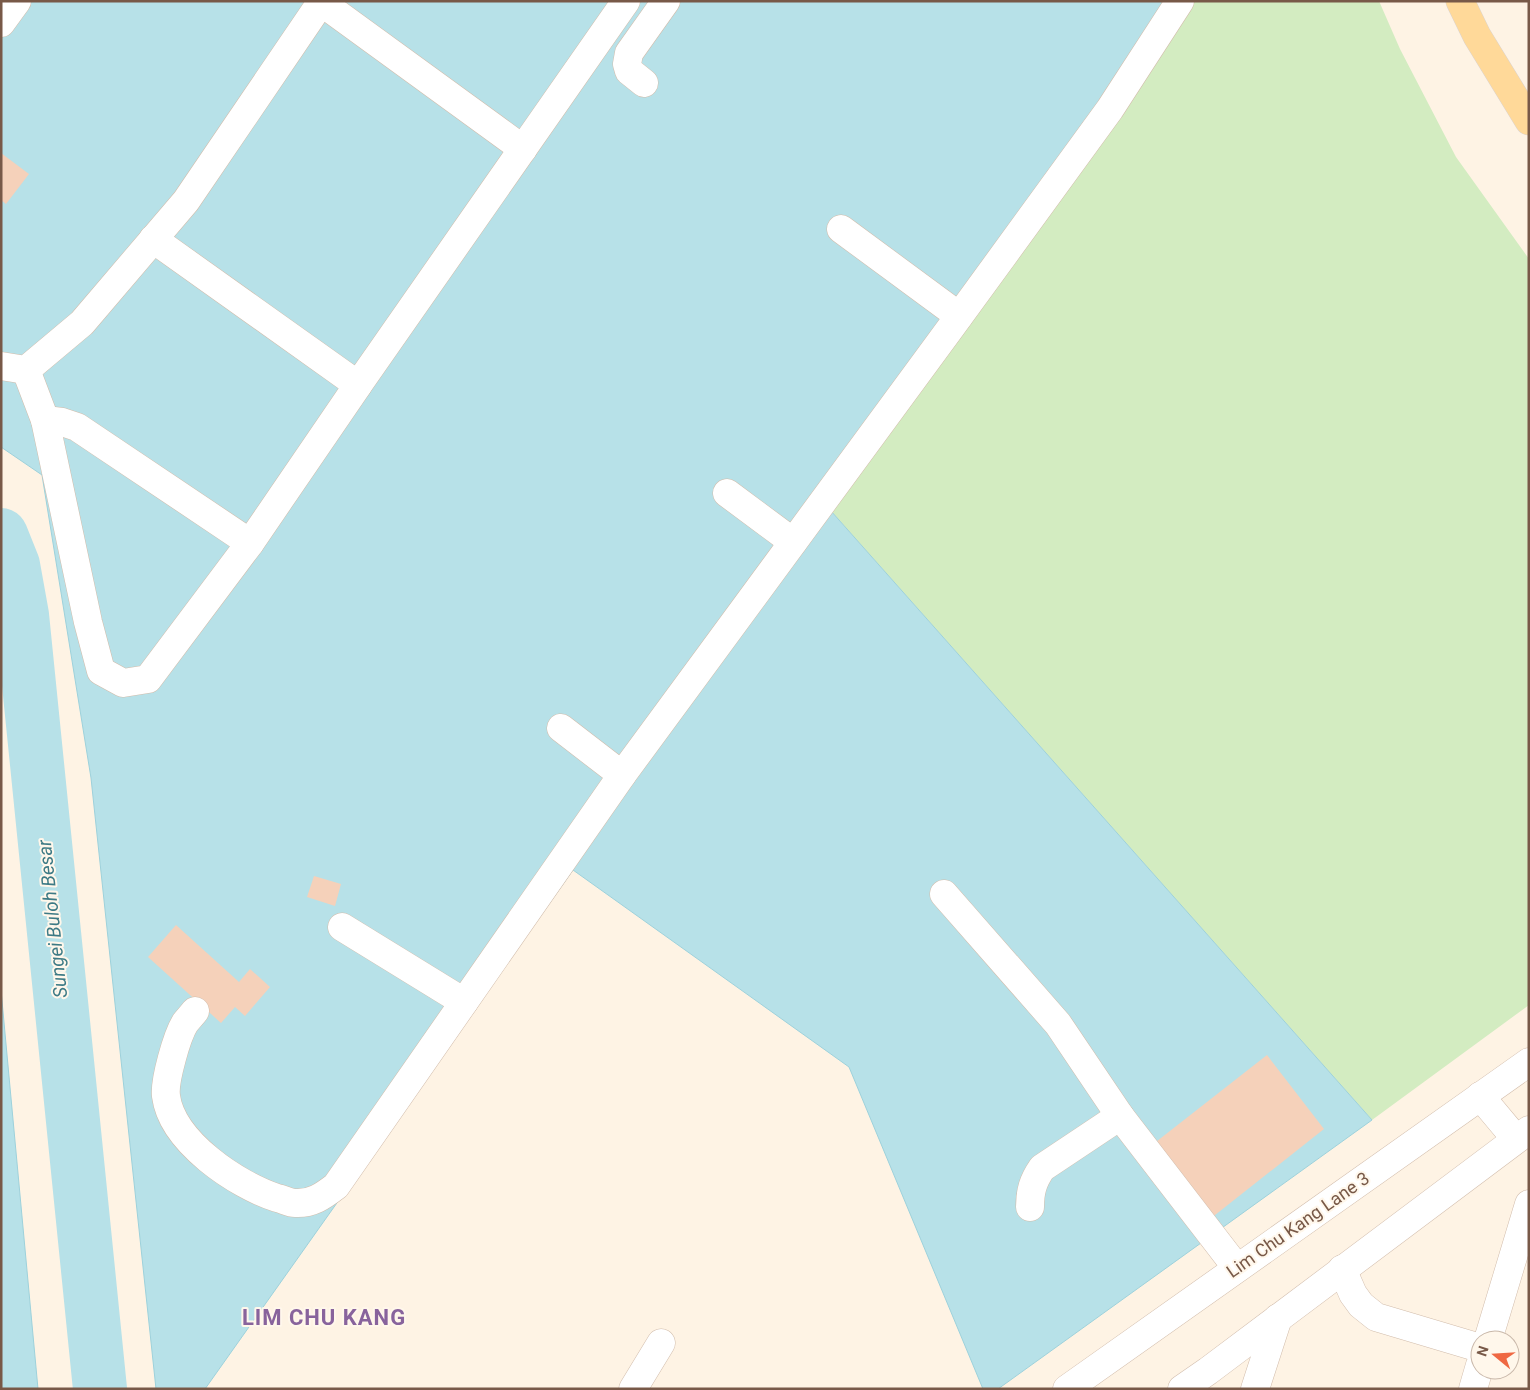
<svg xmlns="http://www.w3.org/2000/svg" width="1530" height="1390" font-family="Roboto,sans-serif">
	<rect width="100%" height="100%" fill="#fef3e4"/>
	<polygon fill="#d3ecc1" points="1191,1 1379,1 1400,49 1456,157 1529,259 1529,1005 1372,1120 831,511"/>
	<g fill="#b7e1e8" stroke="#9dd1db">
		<polygon points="1,1 1191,1 831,511 1372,1120 998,1389 983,1389 849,1067 573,870 205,1389 156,1389 91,778 42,475 1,447"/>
		<polygon points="1,990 38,1389 1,1389"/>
	</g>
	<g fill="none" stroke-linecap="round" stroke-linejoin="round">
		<polyline stroke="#b7e1e8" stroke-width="54" points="1,535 13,565 22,615 100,1389"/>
	</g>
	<g fill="#f5d1ba">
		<polygon points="1,153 29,174 6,204 1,200"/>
		<polygon points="314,876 341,884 335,906 307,897"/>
		<polygon points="176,925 239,982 250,969 270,987 245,1016 235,1007 221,1023 148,957"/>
		<polygon points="1267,1055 1324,1129 1210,1219 1152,1145"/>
	</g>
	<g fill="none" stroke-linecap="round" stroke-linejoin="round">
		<g stroke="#d2bdac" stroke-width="29">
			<g id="minor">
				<polyline points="321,2 523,149"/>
				<polyline points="1,23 17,1"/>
				<polyline points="644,83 629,71 627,64 629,53 666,1"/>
				<polyline points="841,229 959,316"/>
				<polyline points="153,239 358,385 626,1"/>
				<polyline points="1,366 26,370 82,323 186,201 322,1"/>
				<polyline points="26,370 45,420 88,622 101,671 123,683 148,679 250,543 358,385"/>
				<polyline points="45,420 62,422 77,427 250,543"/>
				<polyline points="727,493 793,542"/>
				<polyline points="561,728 622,775"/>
				<polyline points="944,894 1058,1024 1120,1116 1237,1268"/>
				<polyline points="342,927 464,1002"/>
				<path d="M195 1011C192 1015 188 1019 185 1023 177 1036 164 1081 166 1096 172 1142 237 1185 277 1198 283 1199 289 1203 295 1203 312 1204 323 1196 336 1186L622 775 952 326 1110 109 1180 1"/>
				<polyline points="1480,1096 1516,1139"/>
				<path d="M1030 1207C1030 1191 1033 1181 1042 1168L1120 1116"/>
				<polyline points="1342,1269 1353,1294 1361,1305 1376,1317 1480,1348"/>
				<polyline points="1488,1340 1529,1204"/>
				<polyline points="633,1389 661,1343"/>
				<polyline points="1067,1389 1529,1062"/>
				<polyline points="1182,1389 1208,1371 1529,1130"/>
				<polyline points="1255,1389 1278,1318"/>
				<polyline points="1473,1389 1480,1365"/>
			</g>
		</g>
		<g stroke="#dcd4cf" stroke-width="29">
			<polyline id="major" points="1460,1 1477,36 1529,121"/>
		</g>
		<use href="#minor" stroke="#fff" stroke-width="28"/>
		<use href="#major" stroke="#ffd999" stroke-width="28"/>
	</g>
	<g text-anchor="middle" stroke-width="4" stroke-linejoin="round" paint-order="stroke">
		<g font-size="18" fill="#785948" stroke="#fff7eb">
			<text transform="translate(1298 1225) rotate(-35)" y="6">Lim Chu Kang Lane 3</text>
		</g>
		<g font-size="19" font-style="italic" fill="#3d7a85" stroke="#fff7eb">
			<text transform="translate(52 919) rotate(-96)" y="7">Sungei Buloh Besar</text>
		</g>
		<g font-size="22" font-weight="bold" letter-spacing="1" fill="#88639c" stroke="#fff7eb">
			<text x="324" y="1325">LIM CHU KANG</text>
		</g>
	</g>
	<rect width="1530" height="1390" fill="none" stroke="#785948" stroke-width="5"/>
	<g transform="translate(1495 1355) rotate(288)"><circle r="24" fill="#fff7eb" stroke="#c9b8aa"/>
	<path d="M0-4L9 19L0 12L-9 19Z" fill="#ef6842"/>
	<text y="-8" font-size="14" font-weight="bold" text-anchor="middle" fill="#785948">N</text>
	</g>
</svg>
